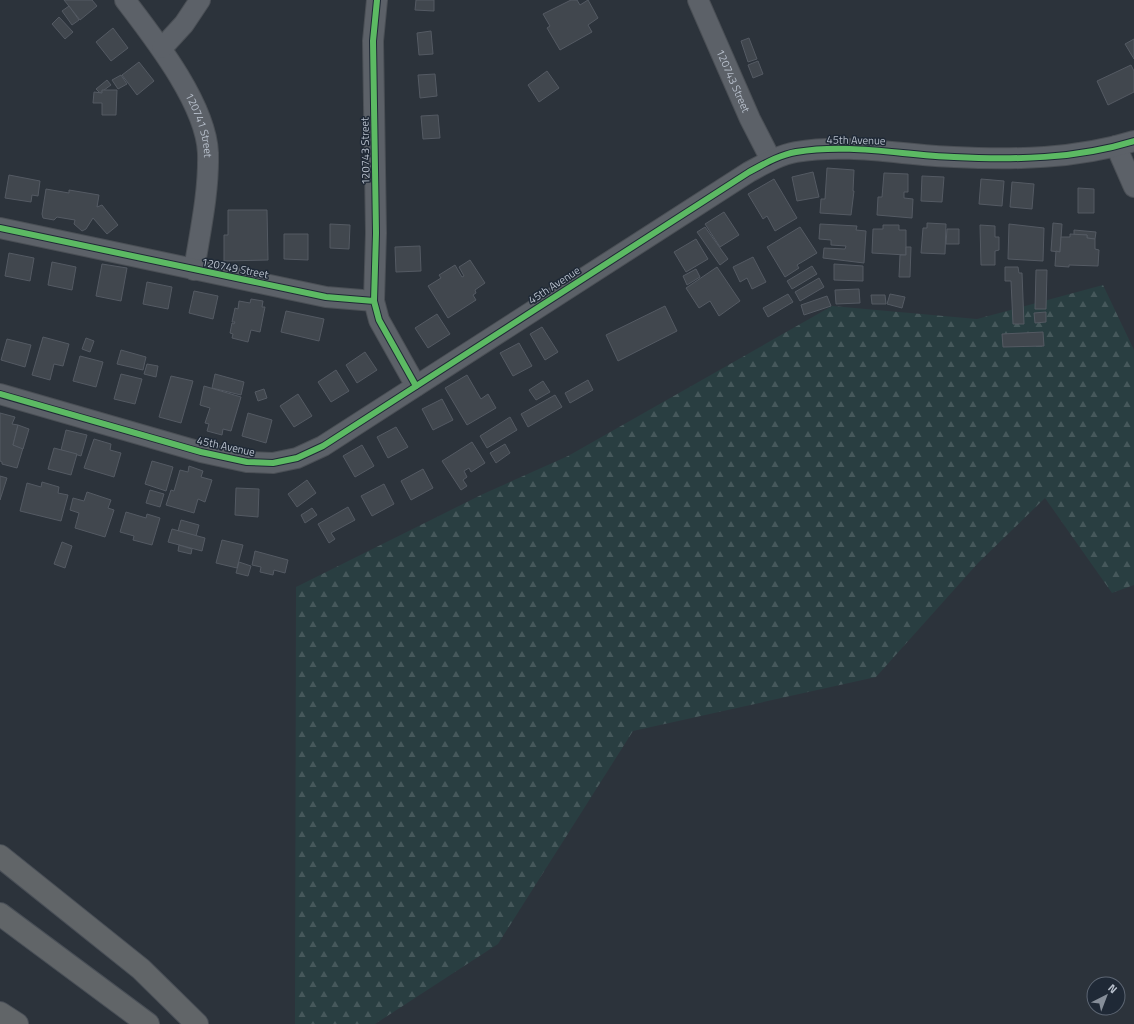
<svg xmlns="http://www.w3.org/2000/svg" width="1134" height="1024" font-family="'Titillium Web',sans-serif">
	<defs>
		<pattern id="forest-firs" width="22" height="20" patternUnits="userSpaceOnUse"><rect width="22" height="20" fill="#293e41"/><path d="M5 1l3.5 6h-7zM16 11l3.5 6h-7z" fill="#46585b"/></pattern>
	</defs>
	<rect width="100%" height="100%" fill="#2c333b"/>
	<polygon fill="url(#forest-firs)" points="1103,285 1134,350 1134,585 1112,593 1045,498 978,563 876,677 633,731 498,944 375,1024 295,1024 296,587 483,494 568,456 832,306 977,319"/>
	<g fill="#41474e" stroke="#545a63">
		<polygon points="64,0 92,0 97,6 80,20"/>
		<polygon points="416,0 434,0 434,11 415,10"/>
		<polygon points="571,0 577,0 580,5 588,0 598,18 588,25 592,32 560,50 547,28 550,26 543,14"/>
		<polygon points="69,6 79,20 72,25 62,11"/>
		<polygon points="59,17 73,32 65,39 52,24"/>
		<polygon points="113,28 128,48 111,61 96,42"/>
		<polygon points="431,31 433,54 419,55 417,33"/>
		<polygon points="749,38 757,59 748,62 741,41"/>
		<polygon points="1134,39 1134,59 1125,44"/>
		<polygon points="758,61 763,74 753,78 748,65"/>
		<polygon points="139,62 154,81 137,95 122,75"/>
		<polygon points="1131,65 1134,71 1134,92 1108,105 1097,81"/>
		<polygon points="547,71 559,88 539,102 528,85"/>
		<polygon points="435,74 437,96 420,98 418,75"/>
		<polygon points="121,75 127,84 118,89 112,80"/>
		<polygon points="107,80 111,85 100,93 96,89"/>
		<polygon points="102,90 117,90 116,115 102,115 102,103 93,103 94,92 102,93"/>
		<polygon points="438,115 440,138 423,139 421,116"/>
		<polygon points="827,168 854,170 853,191 854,191 851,215 820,213 821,199 825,199"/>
		<polygon points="813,172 819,197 797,201 792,177"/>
		<polygon points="884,173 908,174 908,192 904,192 904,198 913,199 912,218 877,215 878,197 882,197"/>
		<polygon points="9,175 40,181 38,196 32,195 31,202 5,198"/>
		<polygon points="922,176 944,177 942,202 921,201"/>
		<polygon points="774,179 797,218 775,231 767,216 763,219 748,194"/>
		<polygon points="981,179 1004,181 1002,206 979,204"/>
		<polygon points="1012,182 1034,184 1032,209 1010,207"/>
		<polygon points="1078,188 1094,189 1094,213 1078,213"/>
		<polygon points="46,189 69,193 69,190 99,195 97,207 102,205 118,225 107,234 93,218 86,229 82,231 74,224 75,220 57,217 54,220 43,218 42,214"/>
		<polygon points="228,210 267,210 268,260 224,261 224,235 228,235"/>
		<polygon points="724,212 739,235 720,247 705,224"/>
		<polygon points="927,223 946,224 945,254 921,253 923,228 927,228"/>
		<polygon points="1053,223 1062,224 1060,252 1051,251"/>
		<polygon points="330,224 350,225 349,249 330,248"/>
		<polygon points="820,224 857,226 856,230 866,231 864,263 823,258 824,248 845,249 846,246 831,245 831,240 819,239"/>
		<polygon points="1009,224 1044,228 1043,261 1008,259"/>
		<polygon points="883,225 899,225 899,230 906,230 906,255 872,253 873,229 883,229"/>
		<polygon points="980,225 995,226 995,237 999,237 999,250 995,251 995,265 981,265"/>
		<polygon points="705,227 728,259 720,265 697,232"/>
		<polygon points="800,227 817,253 797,265 799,268 785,277 767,247"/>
		<polygon points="947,229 959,229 959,244 946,244"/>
		<polygon points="1074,230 1096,232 1095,239 1087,238 1087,235 1074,235"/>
		<polygon points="284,234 308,234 308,260 284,259"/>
		<polygon points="1070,234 1087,235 1087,238 1095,239 1095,249 1099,250 1098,266 1069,265 1069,267 1055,266 1056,251 1060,252 1061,237 1070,237"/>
		<polygon points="696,239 708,259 686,272 674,252"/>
		<polygon points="420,246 421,271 396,272 395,247"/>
		<polygon points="906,247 911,247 910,277 899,277 900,255 906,255"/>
		<polygon points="9,253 34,258 30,281 5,276"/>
		<polygon points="753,257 766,282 752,289 747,278 740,282 733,267"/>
		<polygon points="470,260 485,283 475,290 476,293 473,295 476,300 448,318 428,286 441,278 439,275 455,265 462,277 464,276 459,267"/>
		<polygon points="52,262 76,267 72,290 48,285"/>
		<polygon points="102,264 127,268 121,301 96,296"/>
		<polygon points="834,264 863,266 863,281 834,280"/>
		<polygon points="812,266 817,274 792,289 787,281"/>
		<polygon points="717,267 740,301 719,316 710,301 699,308 686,288"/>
		<polygon points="1005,267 1018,267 1019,273 1022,273 1024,324 1013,324 1011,281 1005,281"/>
		<polygon points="696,269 700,277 687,285 683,276"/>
		<polygon points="1036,270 1047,270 1046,309 1035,309"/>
		<polygon points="819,278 824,287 800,301 795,292"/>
		<polygon points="147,282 172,287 168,309 143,304"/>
		<polygon points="859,289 860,303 836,304 835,290"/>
		<polygon points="194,291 218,296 213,319 189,313"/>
		<polygon points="788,294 793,302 768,317 763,308"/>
		<polygon points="890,294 905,297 902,308 887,304"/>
		<polygon points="871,295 885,295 886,304 872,304"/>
		<polygon points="827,296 831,306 804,315 801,305"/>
		<polygon points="251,299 263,301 262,307 265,307 260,332 251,330 248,342 232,338 233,334 230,333 232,323 234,324 235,322 232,322 235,308 238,309 239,301 250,303"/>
		<polygon points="665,306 677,331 618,361 606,335"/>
		<polygon points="286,311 324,319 319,341 281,332"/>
		<polygon points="1046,312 1046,322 1035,323 1034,313"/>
		<polygon points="437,314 450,334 428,348 415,328"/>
		<polygon points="542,327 558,352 545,360 530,334"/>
		<polygon points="1043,332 1044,346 1003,347 1002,334"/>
		<polygon points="43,337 69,344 63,366 54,364 50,380 32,375"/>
		<polygon points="86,338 94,341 90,352 82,349"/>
		<polygon points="7,339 31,345 25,367 1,360"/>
		<polygon points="519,343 532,366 513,376 500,353"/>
		<polygon points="121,350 146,357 143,370 117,364"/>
		<polygon points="365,352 377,370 357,383 346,365"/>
		<polygon points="80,356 103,362 96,387 73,381"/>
		<polygon points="147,364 158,366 156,377 144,374"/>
		<polygon points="336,370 349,391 331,402 318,382"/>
		<polygon points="121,374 142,379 135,404 114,399"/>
		<polygon points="215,374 244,382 241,395 212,388"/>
		<polygon points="467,375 481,399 488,394 496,408 467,425 445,388"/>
		<polygon points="171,376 193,381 181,423 159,417"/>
		<polygon points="588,380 593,390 570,403 565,393"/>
		<polygon points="543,381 550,392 536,400 529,390"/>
		<polygon points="204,386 241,397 231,431 223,429 222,435 207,431 209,424 205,423 210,408 200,405"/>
		<polygon points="264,389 267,398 258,401 255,392"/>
		<polygon points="298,394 312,416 294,427 280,406"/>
		<polygon points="555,395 562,407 528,427 521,414"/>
		<polygon points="442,399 453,420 433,430 422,409"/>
		<polygon points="0,413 15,417 12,424 18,425 13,445 23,448 17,468 2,464 2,462 0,461"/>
		<polygon points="248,413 272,420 266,443 242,436"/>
		<polygon points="510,417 517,430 487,448 480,436"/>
		<polygon points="18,425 29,429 23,449 13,445"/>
		<polygon points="396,427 408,447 388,458 377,437"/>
		<polygon points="66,430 87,435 81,456 61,450"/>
		<polygon points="94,439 111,444 110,450 121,453 114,477 84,468"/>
		<polygon points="472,442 485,463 471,472 469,468 464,471 467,477 463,480 467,486 461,490 442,461"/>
		<polygon points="505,444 510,453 496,463 490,453"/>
		<polygon points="362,445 374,466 355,477 343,456"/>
		<polygon points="54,448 77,454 71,475 48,469"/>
		<polygon points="152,461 173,467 166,491 145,484"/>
		<polygon points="189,466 203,471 201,477 212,480 205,502 198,499 194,513 166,505 171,490 174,491 180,470 188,472"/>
		<polygon points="423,469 433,488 411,500 401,481"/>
		<polygon points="0,476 7,478 0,500"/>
		<polygon points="307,480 316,493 297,507 288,494"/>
		<polygon points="42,482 59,487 58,493 68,495 61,521 20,511 27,483 41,487"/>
		<polygon points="384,484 394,504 372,516 361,496"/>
		<polygon points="236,488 259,489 258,517 235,515"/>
		<polygon points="150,490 164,494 160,507 146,503"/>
		<polygon points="87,492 111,500 108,508 114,510 105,537 75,528 79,513 70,510 73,498 84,501"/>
		<polygon points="348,507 355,520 331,533 335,539 329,543 318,524"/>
		<polygon points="312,508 317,515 305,523 301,515"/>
		<polygon points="126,512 146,518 147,514 160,518 152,545 133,540 134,536 120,532"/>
		<polygon points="181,520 199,525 196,536 178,531"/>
		<polygon points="172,529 205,538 202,551 168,542"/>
		<polygon points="222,540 243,545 237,568 216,563"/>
		<polygon points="62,542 72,546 65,568 54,564"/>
		<polygon points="179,545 192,549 191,554 178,551"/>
		<polygon points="255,551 288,560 285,573 274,570 273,575 260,572 261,567 252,565"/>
		<polygon points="239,562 251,566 248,576 236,573"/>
	</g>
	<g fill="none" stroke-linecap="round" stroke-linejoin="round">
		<g stroke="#4a4f55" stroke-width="22">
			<g id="minor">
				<path id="s1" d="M125 0C154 38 206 104 208 153 209 192 200 232 194 270"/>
				<path id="s2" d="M698 0 750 119 771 160"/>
				<polyline points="162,48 184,24 200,0"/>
				<polyline points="1116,146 1134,187"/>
				<polyline points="0,228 326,297 374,301 379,320 416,386"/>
				<polyline points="374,301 376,233 373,41 377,0"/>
				<path d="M0 394 201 452 247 462 273 463 297 458 323 446 749 172C764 164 779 155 796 152 849 143 901 155 954 157 1014 160 1076 159 1134 141"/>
			</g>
		</g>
		<g stroke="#494f57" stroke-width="24">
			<g id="motorway">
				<polyline points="0,856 141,969 197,1024"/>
				<polyline points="0,914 148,1024"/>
				<polyline points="0,1013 17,1024"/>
			</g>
		</g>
		<use href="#minor" stroke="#5c6168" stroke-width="20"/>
		<use href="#motorway" stroke="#616568" stroke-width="22"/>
		<g stroke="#1f2936" stroke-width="8">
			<g id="cycleway">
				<polyline points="0,228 326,297 374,301 379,320 416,386"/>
				<polyline points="374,301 376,233 373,41 377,0"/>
				<path d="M0 394 201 452 247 462 273 463 297 458 323 446 749 172C764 164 779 155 796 152 849 143 901 155 954 157 1014 160 1076 159 1134 141"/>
			</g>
		</g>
		<use href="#cycleway" stroke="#5cba63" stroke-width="6"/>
	</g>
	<g text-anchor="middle" stroke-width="3" stroke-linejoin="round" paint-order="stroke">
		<g font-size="11" fill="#b7bfcb" stroke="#1f2936">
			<text dy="4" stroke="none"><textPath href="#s2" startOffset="88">120743 Street</textPath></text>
			<text dy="4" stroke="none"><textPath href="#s1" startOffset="147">120741 Street</textPath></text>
			<text transform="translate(856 140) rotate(1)" y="4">45th Avenue</text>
			<text transform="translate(365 151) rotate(-91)" y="4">120743 Street</text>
			<text transform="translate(235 268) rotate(11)" y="4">120749 Street</text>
			<text transform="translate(554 285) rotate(-33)" y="4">45th Avenue</text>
			<text transform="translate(226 446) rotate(12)" y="4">45th Avenue</text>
		</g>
	</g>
	<g transform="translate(1106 996) rotate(42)"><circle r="19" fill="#1f2936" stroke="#5c6572"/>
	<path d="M0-3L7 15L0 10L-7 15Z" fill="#868e99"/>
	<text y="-6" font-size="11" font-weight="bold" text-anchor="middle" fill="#b7bfcb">N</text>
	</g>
</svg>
